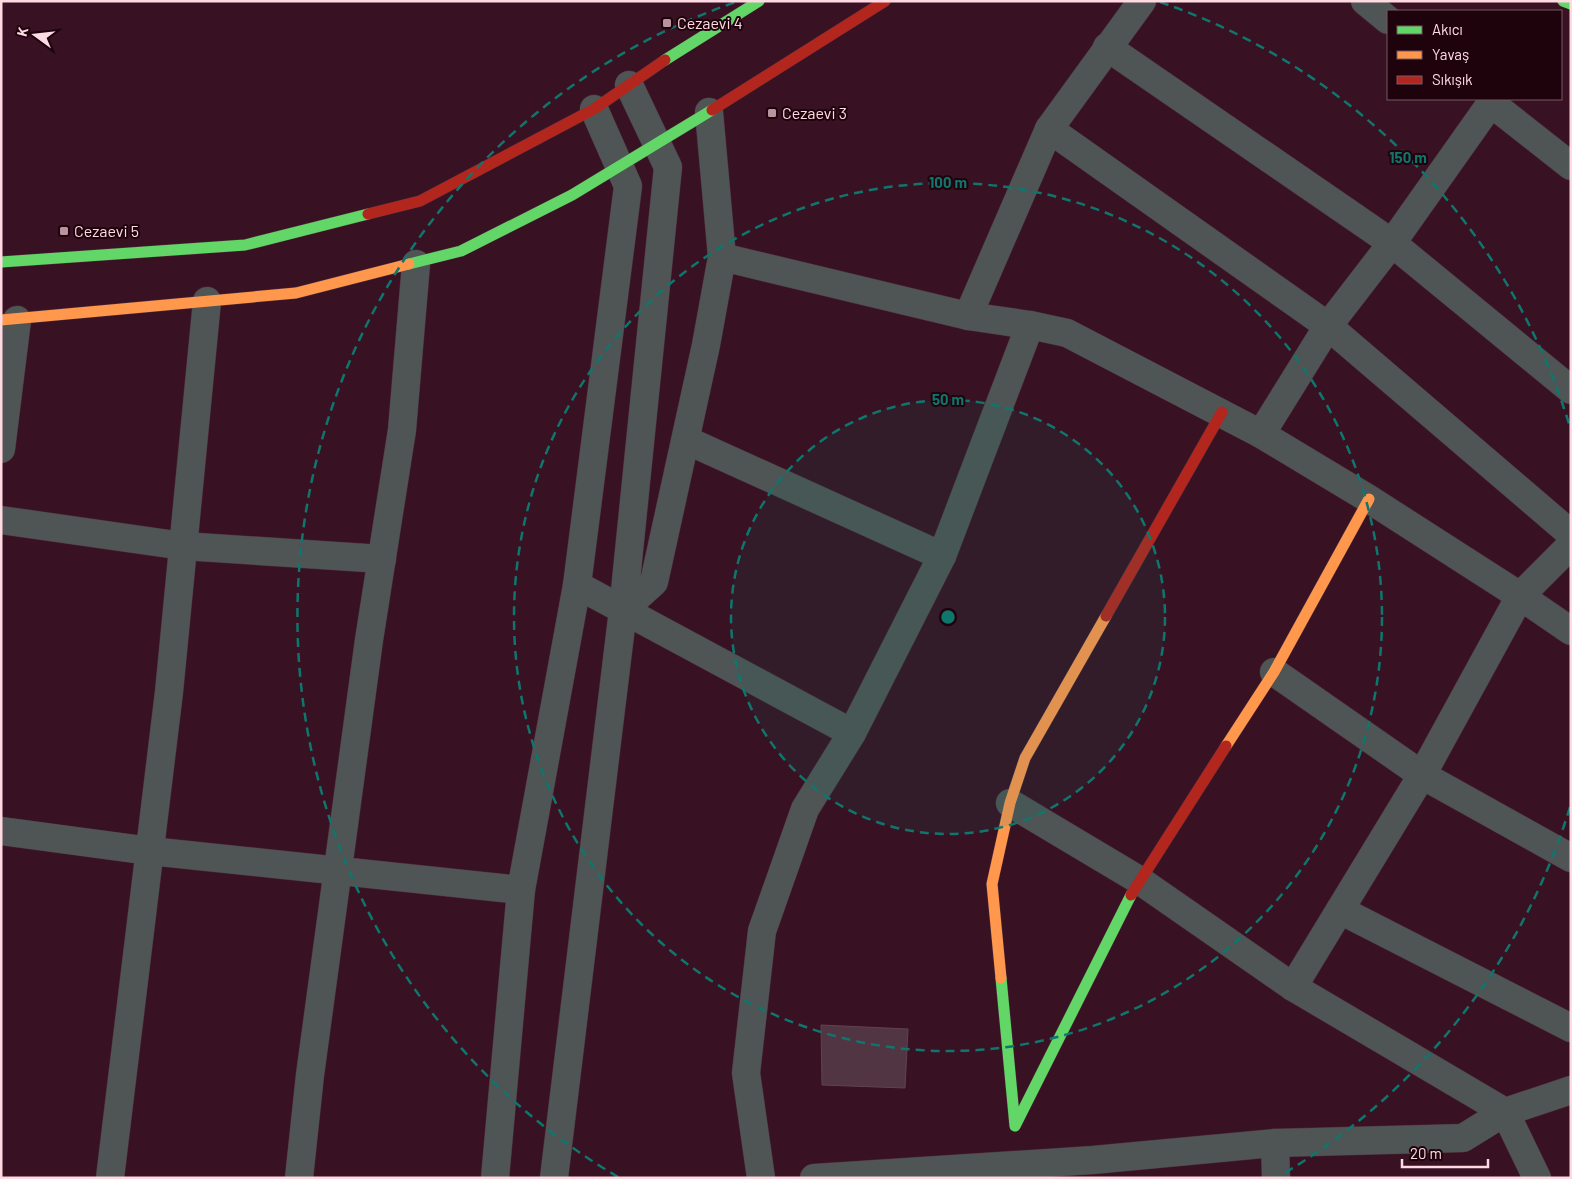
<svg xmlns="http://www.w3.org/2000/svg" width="1572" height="1179" font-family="Barlow,sans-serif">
	<rect width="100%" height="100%" fill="#381122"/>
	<polygon fill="#523543" stroke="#614252" points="821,1025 908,1029 905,1088 822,1085"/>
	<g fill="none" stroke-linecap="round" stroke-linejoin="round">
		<g stroke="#4c2d3a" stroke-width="29">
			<g id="street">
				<polyline points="1142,1 1049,129 1328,326 1571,534"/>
				<polyline points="1365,1 1388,20"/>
				<polyline points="1107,47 1392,243 1571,390"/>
				<polyline points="722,257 968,316 1030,325 942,556 852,733 805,809 762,931 746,1073 761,1178"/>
				<polyline points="968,316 1049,129"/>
				<polyline points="1030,325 1067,333 1261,434 1369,499 1520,596 1571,631"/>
				<polyline points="1261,434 1328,326 1392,243 1491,103 1571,166"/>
				<polyline points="686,440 942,556"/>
				<polyline points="1,449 17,320"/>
				<polyline points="1,520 183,546 382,559"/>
				<polyline points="577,585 852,733"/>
				<polyline points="623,610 654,582 706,345 722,257 709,112"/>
				<polyline points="1274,672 1422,775 1571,858"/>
				<polyline points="1010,803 1139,880 1293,987 1505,1112 1571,1090"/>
				<polyline points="1,831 150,851 521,890"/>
				<polyline points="1340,910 1571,1028"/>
				<polyline points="1293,987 1422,775 1520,596 1571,545"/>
				<polyline points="1275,1143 1276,1178"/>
				<polyline points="110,1178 169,692 207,301"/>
				<polyline points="299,1178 310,1075 369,640 402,430 416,264"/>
				<polyline points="495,1178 521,890 577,585 628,186 594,109"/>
				<polyline points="554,1178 623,610 668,167 629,85"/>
				<polyline points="814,1178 1093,1160 1275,1143 1463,1138 1505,1112 1537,1178"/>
			</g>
		</g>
		<g stroke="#4c2d3a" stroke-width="12">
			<g id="fast">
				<polyline points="1563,1 1571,4"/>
				<polyline points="665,60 759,1"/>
				<polyline points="1,262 245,245 368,214"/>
				<polyline points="409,264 461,251 572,195 712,110"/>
				<polyline points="1001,978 1015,1126 1131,895"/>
			</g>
		</g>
		<g stroke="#4c2d3a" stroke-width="12">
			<g id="slow">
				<polyline points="1,320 296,293 409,264"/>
				<polyline points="1226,746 1274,672 1369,499"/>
				<polyline points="1001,978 992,884 1010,803 1025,758 1106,616"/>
			</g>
		</g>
		<g stroke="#4c2d3a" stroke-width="12">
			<g id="jam">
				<polyline points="712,110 885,1"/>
				<polyline points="368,214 420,201 594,109 665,60"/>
				<polyline points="1106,616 1222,412"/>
				<polyline points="1131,895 1226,746"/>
			</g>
		</g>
		<use href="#street" stroke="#4f5454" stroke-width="28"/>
		<use href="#fast" stroke="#63d668" stroke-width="11"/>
		<use href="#slow" stroke="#ff974d" stroke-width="11"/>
		<use href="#jam" stroke="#b3261e" stroke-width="11"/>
	</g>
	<circle cx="948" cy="617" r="217" fill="#0f766e" fill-opacity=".12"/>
	<g fill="none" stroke="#0f766e" stroke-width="2.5" stroke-dasharray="9 6">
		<circle cx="948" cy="617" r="217"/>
		<circle cx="948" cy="617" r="434"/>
		<path d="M1570 807A650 650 0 0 1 1278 1177M618 1177A650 650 0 0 1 736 2M1160 2A650 650 0 0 1 1570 427"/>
	</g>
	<g fill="#b9949f" stroke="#1f030c" stroke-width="2">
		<rect x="662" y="18" width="10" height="10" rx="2.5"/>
		<rect x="767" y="108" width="10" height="10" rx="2.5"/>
		<rect x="59" y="226" width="10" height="10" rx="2.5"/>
	</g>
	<g text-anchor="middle" stroke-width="4" stroke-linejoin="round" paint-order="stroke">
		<g font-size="16" fill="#ffdae3" stroke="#1f030c" text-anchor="start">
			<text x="677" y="29">Cezaevi 4</text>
			<text x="782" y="119">Cezaevi 3</text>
			<text x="74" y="237">Cezaevi 5</text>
		</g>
	</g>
	<circle cx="948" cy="617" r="8" fill="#0f766e" stroke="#1f030c" stroke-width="2.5"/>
	<g font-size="15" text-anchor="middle" font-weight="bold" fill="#0f766e" stroke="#1f030c" stroke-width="4" stroke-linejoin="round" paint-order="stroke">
		<text x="1408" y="163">150 m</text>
		<text x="948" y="188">100 m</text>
		<text x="948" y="405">50 m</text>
	</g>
	<rect width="1572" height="1179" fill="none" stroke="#ffdae3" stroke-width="5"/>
	<rect x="1387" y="10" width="175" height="90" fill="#1f030c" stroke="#795962"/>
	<rect x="1397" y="26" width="25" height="8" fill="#63d668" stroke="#795962"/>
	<text x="1432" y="35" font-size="15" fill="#ffdae3">Akıcı</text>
	<rect x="1397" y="51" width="25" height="8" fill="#ff974d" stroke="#795962"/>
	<text x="1432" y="60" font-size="15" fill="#ffdae3">Yavaş</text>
	<rect x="1397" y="76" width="25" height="8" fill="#b3261e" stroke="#795962"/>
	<text x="1432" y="85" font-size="15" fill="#ffdae3">Sıkışık</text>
	<g transform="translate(35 35) rotate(285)" stroke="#1f030c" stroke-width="4" paint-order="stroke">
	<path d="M0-4L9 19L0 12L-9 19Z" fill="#ffdae3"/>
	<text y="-8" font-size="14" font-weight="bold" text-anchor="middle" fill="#ffdae3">K</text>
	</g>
	<path d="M1402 1159v8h86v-8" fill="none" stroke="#ffdae3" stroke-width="2.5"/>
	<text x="1410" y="1159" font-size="15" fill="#ffdae3" stroke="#1f030c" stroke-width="4" paint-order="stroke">20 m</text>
</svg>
